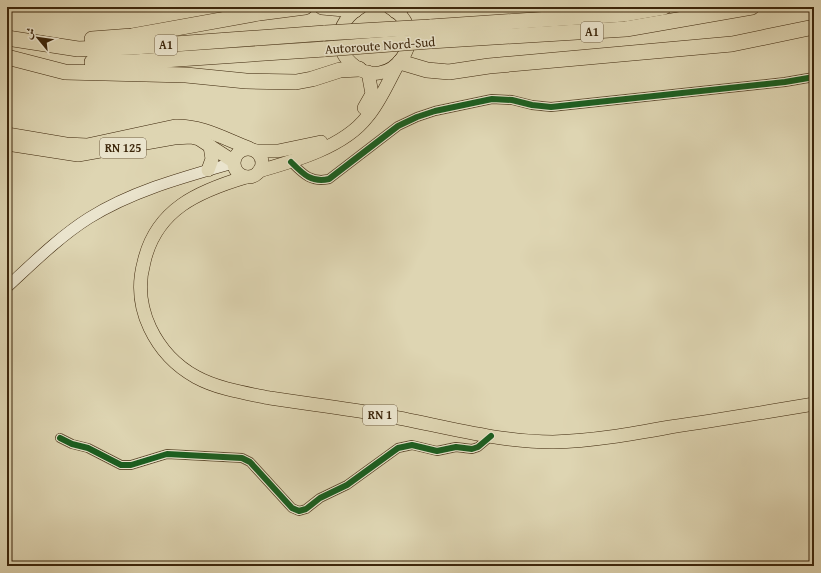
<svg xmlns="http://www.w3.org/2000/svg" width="821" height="573" font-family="'Gentium Book Plus',Amiri,serif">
	<rect width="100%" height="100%" fill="#ded5b2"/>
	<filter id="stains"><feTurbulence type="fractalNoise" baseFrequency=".005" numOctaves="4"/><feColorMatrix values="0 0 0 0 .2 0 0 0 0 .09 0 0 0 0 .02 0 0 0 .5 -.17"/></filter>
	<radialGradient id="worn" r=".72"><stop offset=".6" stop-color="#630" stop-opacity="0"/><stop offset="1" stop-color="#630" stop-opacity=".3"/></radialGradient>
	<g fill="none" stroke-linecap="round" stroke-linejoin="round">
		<g stroke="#645235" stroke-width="10">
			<g id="minor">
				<path d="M291 162C303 174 311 183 329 179L398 126 417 117 435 111 492 99 512 100 532 105 551 107 785 82 814 77"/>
				<polyline points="60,438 72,444 88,448 121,465 131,465 167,454 242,458 250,462 292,508 299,511 306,509 320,498 347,485 398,448 412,445 437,451 456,447 472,449 478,447 491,436"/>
			</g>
		</g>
		<g stroke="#3c260b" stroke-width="12">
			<path id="secondary" d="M7 287C33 263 59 237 89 218 132 191 184 177 233 163"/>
		</g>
		<g stroke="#3c260b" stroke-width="14">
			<g id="primary">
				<path d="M361 7C349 14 340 25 340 39 340 48 344 57 351 63 389 99 437 32 389 7"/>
				<polyline points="364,108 372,94 368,72"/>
				<circle cx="248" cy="163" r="14"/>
				<polyline points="256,151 278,151 321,142"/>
				<path d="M259 171C294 161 344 147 367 117 380 102 388 82 398 64"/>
				<path d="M246 177C199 191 156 209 144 262 138 284 140 307 150 328 160 349 176 366 196 377 218 389 245 393 270 398 308 404 345 408 383 415 439 425 496 442 553 442 592 441 632 434 670 427 718 420 766 412 814 404"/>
			</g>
		</g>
		<g stroke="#3c260b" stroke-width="14">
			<g id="trunk">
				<path d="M7 134 66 144 87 145 175 126C201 125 225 139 249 148"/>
				<polyline points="7,144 78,155 174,138 191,137 199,139 233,161"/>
				<polyline points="208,170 212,159 210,146"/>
			</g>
		</g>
		<g stroke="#3c260b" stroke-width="16">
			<g id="motorway">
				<polyline points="322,7 355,10"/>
				<polyline points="396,11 402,7"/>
				<polyline points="430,27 624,14 664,7"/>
				<polyline points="7,38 78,49 134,47 325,33"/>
				<polyline points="92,39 132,36 259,13 305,7"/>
				<polyline points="430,41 626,29 752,7"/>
				<polyline points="7,57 65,72 186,75 246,81 296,82 312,79 340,70 359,69"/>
				<polyline points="92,62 134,62 325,49"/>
				<polyline points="400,62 427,70 449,72 489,66 732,44 814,27"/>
			</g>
		</g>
		<use href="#minor" stroke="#eae4cd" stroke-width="8"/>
		<use href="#secondary" stroke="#eae4cd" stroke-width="11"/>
		<use href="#primary" stroke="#ded5b2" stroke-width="13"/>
		<use href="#trunk" stroke="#ded5b2" stroke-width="13"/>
		<use href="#motorway" stroke="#ded5b2" stroke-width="15"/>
		<g stroke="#3c260b" stroke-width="16" stroke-linecap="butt">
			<g id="motorway-bridge">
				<polyline points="325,33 430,27"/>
				<polyline points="325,49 430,41"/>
			</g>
		</g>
		<use href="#motorway-bridge" stroke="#ded5b2" stroke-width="15"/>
		<g stroke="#eae4cd" stroke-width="8">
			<g id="cycleway">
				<path d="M291 162C303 174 311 183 329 179L398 126 417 117 435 111 492 99 512 100 532 105 551 107 785 82 814 77"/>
				<polyline points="60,438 72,444 88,448 121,465 131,465 167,454 242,458 250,462 292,508 299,511 306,509 320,498 347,485 398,448 412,445 437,451 456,447 472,449 478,447 491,436"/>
			</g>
		</g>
		<use href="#cycleway" stroke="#1b5e20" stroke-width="6"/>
	</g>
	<g text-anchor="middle" stroke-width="3" stroke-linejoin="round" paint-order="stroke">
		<g fill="#eae4cd" stroke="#705f45" stroke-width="1">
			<rect x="581" y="22" width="22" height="20" rx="3"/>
			<rect x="155" y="35" width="22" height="20" rx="3"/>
			<rect x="100" y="138" width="46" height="20" rx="3"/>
			<rect x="363" y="405" width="34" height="20" rx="3"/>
		</g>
		<g font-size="12" font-weight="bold" fill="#3c260b">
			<text x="592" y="36">A1</text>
			<text x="166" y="49">A1</text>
			<text x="123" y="152">RN 125</text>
			<text x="380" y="419">RN 1</text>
		</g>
		<g font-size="13" fill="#3c260b" stroke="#eae4cd">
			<text transform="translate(380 45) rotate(-4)" y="5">Autoroute Nord-Sud</text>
		</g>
	</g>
	<rect width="821" height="573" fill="none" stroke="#ded5b2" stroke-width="24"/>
	<rect x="8" y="8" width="805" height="557" fill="none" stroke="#3c260b" stroke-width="2"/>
	<rect x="12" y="12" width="797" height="549" fill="none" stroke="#3c260b"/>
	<g transform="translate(38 38) rotate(299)" stroke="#eae4cd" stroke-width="3" paint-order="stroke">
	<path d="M0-3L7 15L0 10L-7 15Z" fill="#3c260b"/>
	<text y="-6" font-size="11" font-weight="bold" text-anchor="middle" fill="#3c260b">ش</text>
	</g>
	<rect width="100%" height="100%" filter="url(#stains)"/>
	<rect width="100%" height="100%" fill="url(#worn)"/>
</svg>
